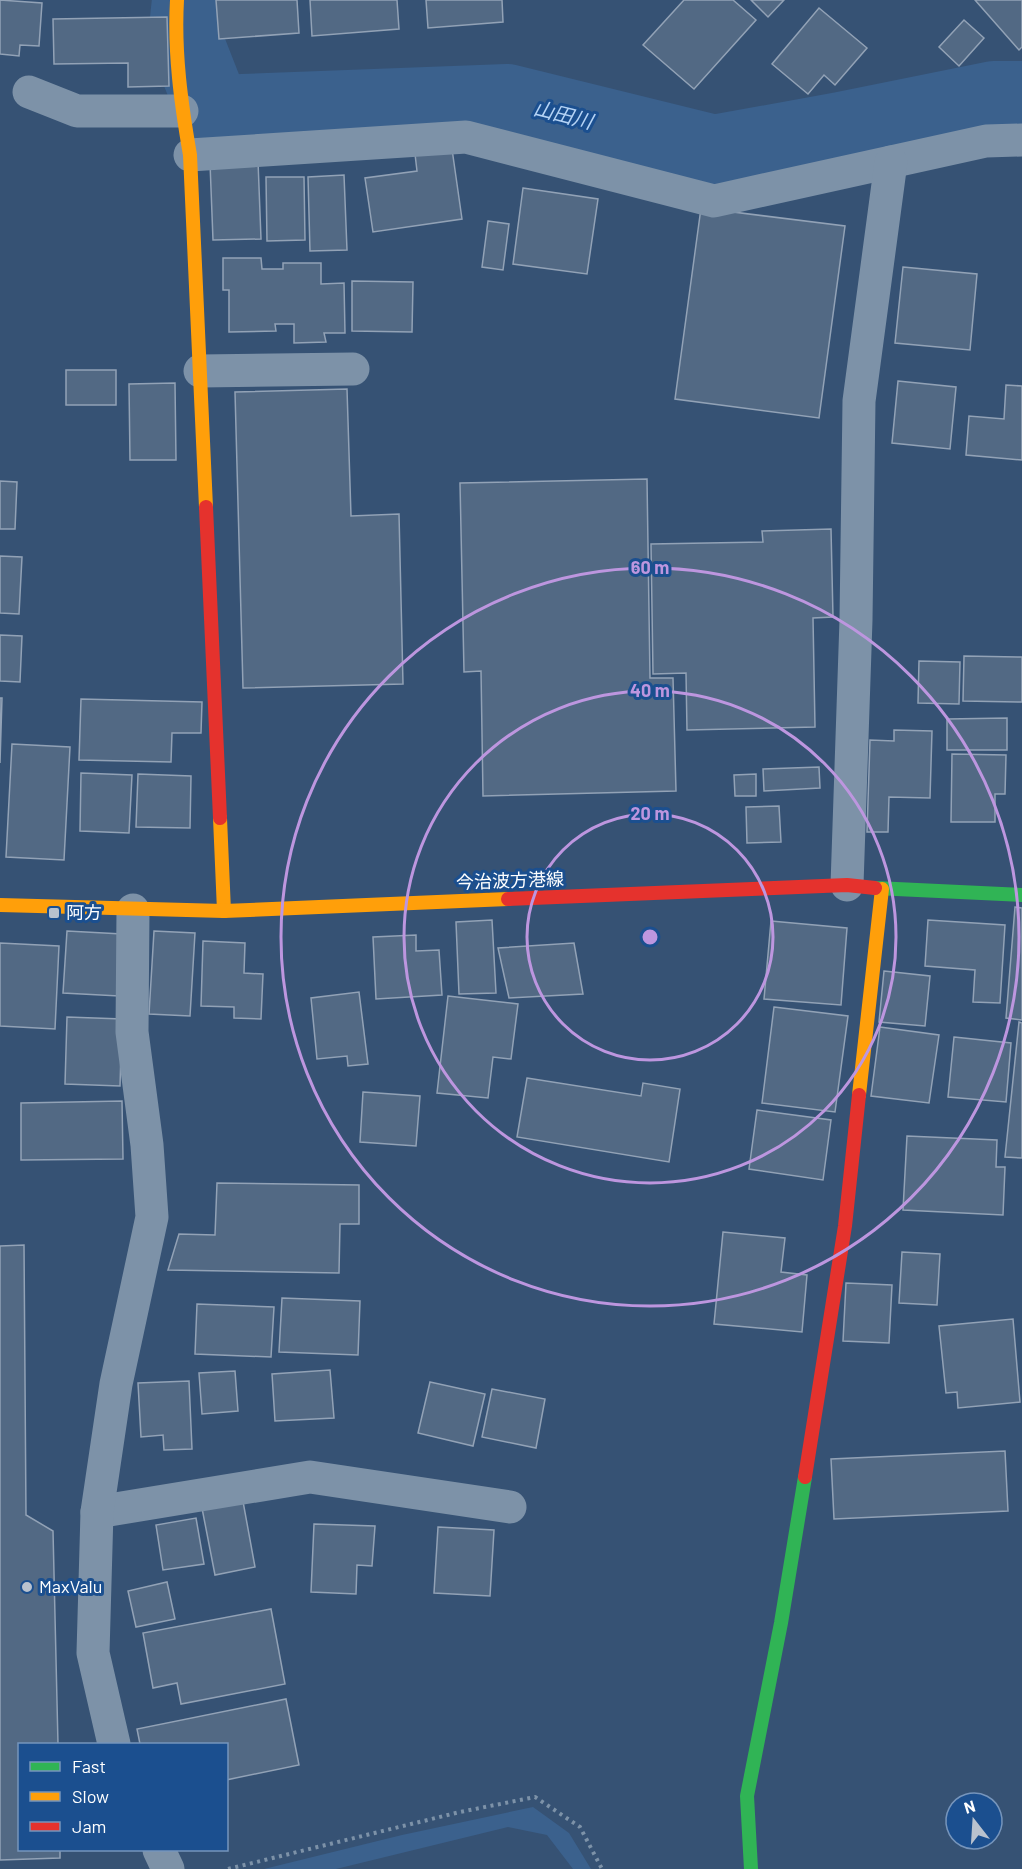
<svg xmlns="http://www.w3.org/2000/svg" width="1022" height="1869" font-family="Barlow,'Noto Sans JP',sans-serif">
	<rect width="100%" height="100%" fill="#365274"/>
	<polygon fill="#3b618d" points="533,1807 569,1833 591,1869 573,1869 547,1835 508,1827 336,1869 264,1869 402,1835"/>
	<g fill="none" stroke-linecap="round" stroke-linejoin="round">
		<polyline stroke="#3b618d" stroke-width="74" points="189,0 185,38 214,112 507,101 714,152 841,129 994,98 1022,98"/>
	</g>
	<g fill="#526984" stroke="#92a2b6" stroke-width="1.5">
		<polygon points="0,0 42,3 39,46 20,45 19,56 0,54"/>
		<polygon points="216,0 297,0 299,33 219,39"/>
		<polygon points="310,0 397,0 399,29 312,36"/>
		<polygon points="426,0 502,0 503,22 428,28"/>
		<polygon points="684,0 733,0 756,20 694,89 643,45"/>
		<polygon points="751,0 784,0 768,17"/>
		<polygon points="975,0 1022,0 1022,47 1019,50"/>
		<polygon points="819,8 867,48 835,85 824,75 808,94 772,64"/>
		<polygon points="167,17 169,86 128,87 128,63 54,64 53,19"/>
		<polygon points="964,20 984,38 959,66 939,47"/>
		<polygon points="452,149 462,219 373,232 365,178 417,171 415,154"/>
		<polygon points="258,161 261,239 213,240 210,163"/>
		<polygon points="344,175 347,250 310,251 308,177"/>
		<polygon points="266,177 304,177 305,240 267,241"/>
		<polygon points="523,188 598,199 587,274 513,264"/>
		<polygon points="701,208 845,226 819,418 675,399"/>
		<polygon points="488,221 509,224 503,270 482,267"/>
		<polygon points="223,258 261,258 262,269 283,269 283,263 321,263 321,284 344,283 345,333 324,333 326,342 294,343 294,324 275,324 276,331 229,332 229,290 223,290"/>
		<polygon points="903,267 977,274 970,350 895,343"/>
		<polygon points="352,281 413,282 412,332 352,331"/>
		<rect x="66" y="370" width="50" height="35"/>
		<polygon points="898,381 956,387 950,449 892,443"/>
		<polygon points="175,383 176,460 130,460 129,384"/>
		<polygon points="1006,385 1022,386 1022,460 966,455 969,416 1004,419"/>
		<polygon points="347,389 351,516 399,514 403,684 243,688 235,392"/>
		<polygon points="647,479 650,678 673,678 676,791 483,796 481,671 464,672 460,483"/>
		<polygon points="0,481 17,482 15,529 0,529"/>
		<polygon points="831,529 833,617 813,618 815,727 687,730 686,673 653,674 651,544 763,542 762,531"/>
		<polygon points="0,556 22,557 19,614 0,613"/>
		<polygon points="0,635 22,636 20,682 0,681"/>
		<polygon points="964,656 1022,657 1022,702 963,701"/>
		<polygon points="919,661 960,662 959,704 918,703"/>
		<polygon points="0,698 2,698 0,763"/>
		<polygon points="81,699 202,702 201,733 172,733 171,762 79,760"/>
		<polygon points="1007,718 1007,750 947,750 947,719"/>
		<polygon points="894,730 932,731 930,798 889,797 888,832 867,832 870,740 894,741"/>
		<polygon points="12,744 70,747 64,860 6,857"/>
		<polygon points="952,754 1006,755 1005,794 995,794 995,822 951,822"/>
		<polygon points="819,767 820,788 764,791 763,769"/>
		<polygon points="81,773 132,775 129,833 80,831"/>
		<polygon points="138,774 191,776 190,828 136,827"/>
		<polygon points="756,774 756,796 735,796 734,775"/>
		<polygon points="779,806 781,842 747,843 746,807"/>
		<polygon points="1015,907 1022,908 1022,1020 1006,1018"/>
		<polygon points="492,920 496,993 459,994 456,922"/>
		<polygon points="928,920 1005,925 1000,1003 973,1002 975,970 925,966"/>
		<polygon points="771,921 847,928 841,1005 764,999"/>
		<polygon points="67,931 122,934 119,996 63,993"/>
		<polygon points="154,931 195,933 190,1016 149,1014"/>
		<polygon points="416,935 416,951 439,950 442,995 376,999 373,937"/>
		<polygon points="203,941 245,943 244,973 263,974 261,1019 234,1018 234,1007 201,1006"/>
		<polygon points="0,943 59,946 55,1029 0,1026"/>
		<polygon points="574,943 583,994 509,998 498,948"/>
		<polygon points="884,971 930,976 925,1026 879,1022"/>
		<polygon points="359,992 368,1064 348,1066 347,1056 317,1059 311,998"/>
		<polygon points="448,996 518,1004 511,1059 493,1057 488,1098 437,1093"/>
		<polygon points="774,1007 848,1016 835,1112 762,1103"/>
		<polygon points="67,1017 122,1019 120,1086 65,1084"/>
		<polygon points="1019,1022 1022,1023 1022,1158 1005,1157"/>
		<polygon points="880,1027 939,1035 929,1103 871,1096"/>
		<polygon points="954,1037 1011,1043 1006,1102 948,1097"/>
		<polygon points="527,1078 641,1096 643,1083 680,1089 669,1162 517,1137"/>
		<polygon points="363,1092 420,1096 416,1146 360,1142"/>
		<polygon points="122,1101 123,1159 21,1160 21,1103"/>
		<polygon points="757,1110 831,1120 823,1180 749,1169"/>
		<polygon points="907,1136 997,1140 996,1167 1005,1167 1003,1215 903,1210"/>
		<polygon points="217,1183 359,1185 359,1224 340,1224 339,1273 168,1270 179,1234 215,1235"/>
		<polygon points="723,1232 785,1238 781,1272 807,1275 802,1332 714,1324"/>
		<polygon points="24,1245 26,1515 53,1531 58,1744 20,1744 20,1850 60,1850 60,1858 0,1860 0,1246"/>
		<polygon points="902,1252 940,1254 937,1305 899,1303"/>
		<polygon points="846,1283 892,1285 889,1343 843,1341"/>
		<polygon points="282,1298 360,1301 358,1355 279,1352"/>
		<polygon points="197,1304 274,1307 271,1357 195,1354"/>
		<polygon points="1013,1319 1020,1402 958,1408 957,1392 946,1393 939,1326"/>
		<polygon points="330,1370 334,1418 275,1421 272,1374"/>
		<polygon points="235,1371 238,1411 202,1414 199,1373"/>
		<polygon points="189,1381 192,1449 164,1450 163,1435 141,1437 138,1383"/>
		<polygon points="430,1382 485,1394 473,1446 418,1433"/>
		<polygon points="492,1389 545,1399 536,1448 482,1437"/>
		<polygon points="1005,1451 1008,1511 834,1519 831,1459"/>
		<polygon points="242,1496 255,1567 215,1575 201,1503"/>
		<polygon points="196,1518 204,1564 163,1570 156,1525"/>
		<polygon points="314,1524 375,1526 372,1566 357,1565 356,1594 311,1592"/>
		<polygon points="438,1527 494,1530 490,1596 434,1593"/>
		<polygon points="167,1582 175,1619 136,1627 128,1591"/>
		<polygon points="271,1609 285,1684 181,1704 177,1683 153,1688 143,1633"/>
		<polygon points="286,1699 299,1765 226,1780 226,1744 140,1744 137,1729"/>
	</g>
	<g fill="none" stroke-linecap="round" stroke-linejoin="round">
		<polyline stroke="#7d92a8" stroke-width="4" stroke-dasharray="3 4.5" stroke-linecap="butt" points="228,1869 460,1812 535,1797 580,1827 602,1869"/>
		<g stroke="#7d92a8" stroke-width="33">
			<polyline points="29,92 77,111 182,111"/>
			<polyline points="190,155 466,137 714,201 986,141 1022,140"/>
			<polyline points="200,371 353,369"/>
			<polyline points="847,885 856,620 859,401 891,162"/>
			<polyline points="97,1512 310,1477 510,1507"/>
			<polyline points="114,1744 93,1653 97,1512 116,1384 152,1217 147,1145 132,1032 133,910"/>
			<polyline points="159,1850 168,1869"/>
		</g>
		<g stroke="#30b455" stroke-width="14">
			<polyline points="875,888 1022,895"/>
			<polyline points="751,1869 747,1796 781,1623 805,1477"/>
		</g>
		<g stroke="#ff9f0a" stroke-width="14">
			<path d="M177 0C174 52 181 103 190 155L206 507"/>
			<polyline points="220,818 224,911"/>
			<polyline points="0,905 224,911 508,899"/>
			<polyline points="859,1095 882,889"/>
		</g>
		<g stroke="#e5322d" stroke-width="14">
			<polyline points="206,507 220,818"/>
			<polyline points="508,899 847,885 875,888"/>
			<polyline points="805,1477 845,1226 859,1095"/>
		</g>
	</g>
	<g fill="none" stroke="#bd96df" stroke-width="3">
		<circle cx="650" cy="937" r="123"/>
		<circle cx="650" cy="937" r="246"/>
		<circle cx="650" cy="937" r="369"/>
	</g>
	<g fill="#b9c2ce" stroke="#1b4f8f" stroke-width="2">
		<rect x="48" y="907" width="12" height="12" rx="3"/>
		<circle cx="27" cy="1587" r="6"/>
	</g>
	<g text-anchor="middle" stroke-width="6" stroke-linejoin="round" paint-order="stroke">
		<g font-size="18" fill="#fff" stroke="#1b4f8f">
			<text transform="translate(510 881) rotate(-2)" y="6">今治波方港線</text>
		</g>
		<g font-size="18" fill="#fff" stroke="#1b4f8f" text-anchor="start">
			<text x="66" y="919">阿方</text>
			<text x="39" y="1593">MaxValu</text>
		</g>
		<g font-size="20" font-style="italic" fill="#b5d3f5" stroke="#1b4f8f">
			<text transform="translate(563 115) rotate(14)" y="7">山田川</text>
		</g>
	</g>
	<circle cx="650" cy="937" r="9" fill="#bd96df" stroke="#1b4f8f" stroke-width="3"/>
	<g font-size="18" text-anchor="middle" font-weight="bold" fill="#bd96df" stroke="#1b4f8f" stroke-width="6" stroke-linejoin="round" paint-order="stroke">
		<text x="650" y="574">60 m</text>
		<text x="650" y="697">40 m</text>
		<text x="650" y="820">20 m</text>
	</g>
	<rect x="18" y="1743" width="210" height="108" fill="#1b4f8f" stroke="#7695bc" stroke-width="1.5"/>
	<rect x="30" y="1762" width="30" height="9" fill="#30b455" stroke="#7695bc" stroke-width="1.5"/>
	<text x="72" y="1773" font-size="18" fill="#ffffff">Fast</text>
	<rect x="30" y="1792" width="30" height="9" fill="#ff9f0a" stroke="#7695bc" stroke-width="1.5"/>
	<text x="72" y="1803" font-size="18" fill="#ffffff">Slow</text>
	<rect x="30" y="1822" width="30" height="9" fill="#e5322d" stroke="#7695bc" stroke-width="1.5"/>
	<text x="72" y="1833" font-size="18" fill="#ffffff">Jam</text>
	<g transform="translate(974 1821) rotate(343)"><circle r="28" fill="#1b4f8f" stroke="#7695bc" stroke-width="1.5"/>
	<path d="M0-4.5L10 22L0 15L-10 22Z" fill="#b9c2ce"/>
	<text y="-9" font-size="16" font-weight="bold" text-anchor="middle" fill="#ffffff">N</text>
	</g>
</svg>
